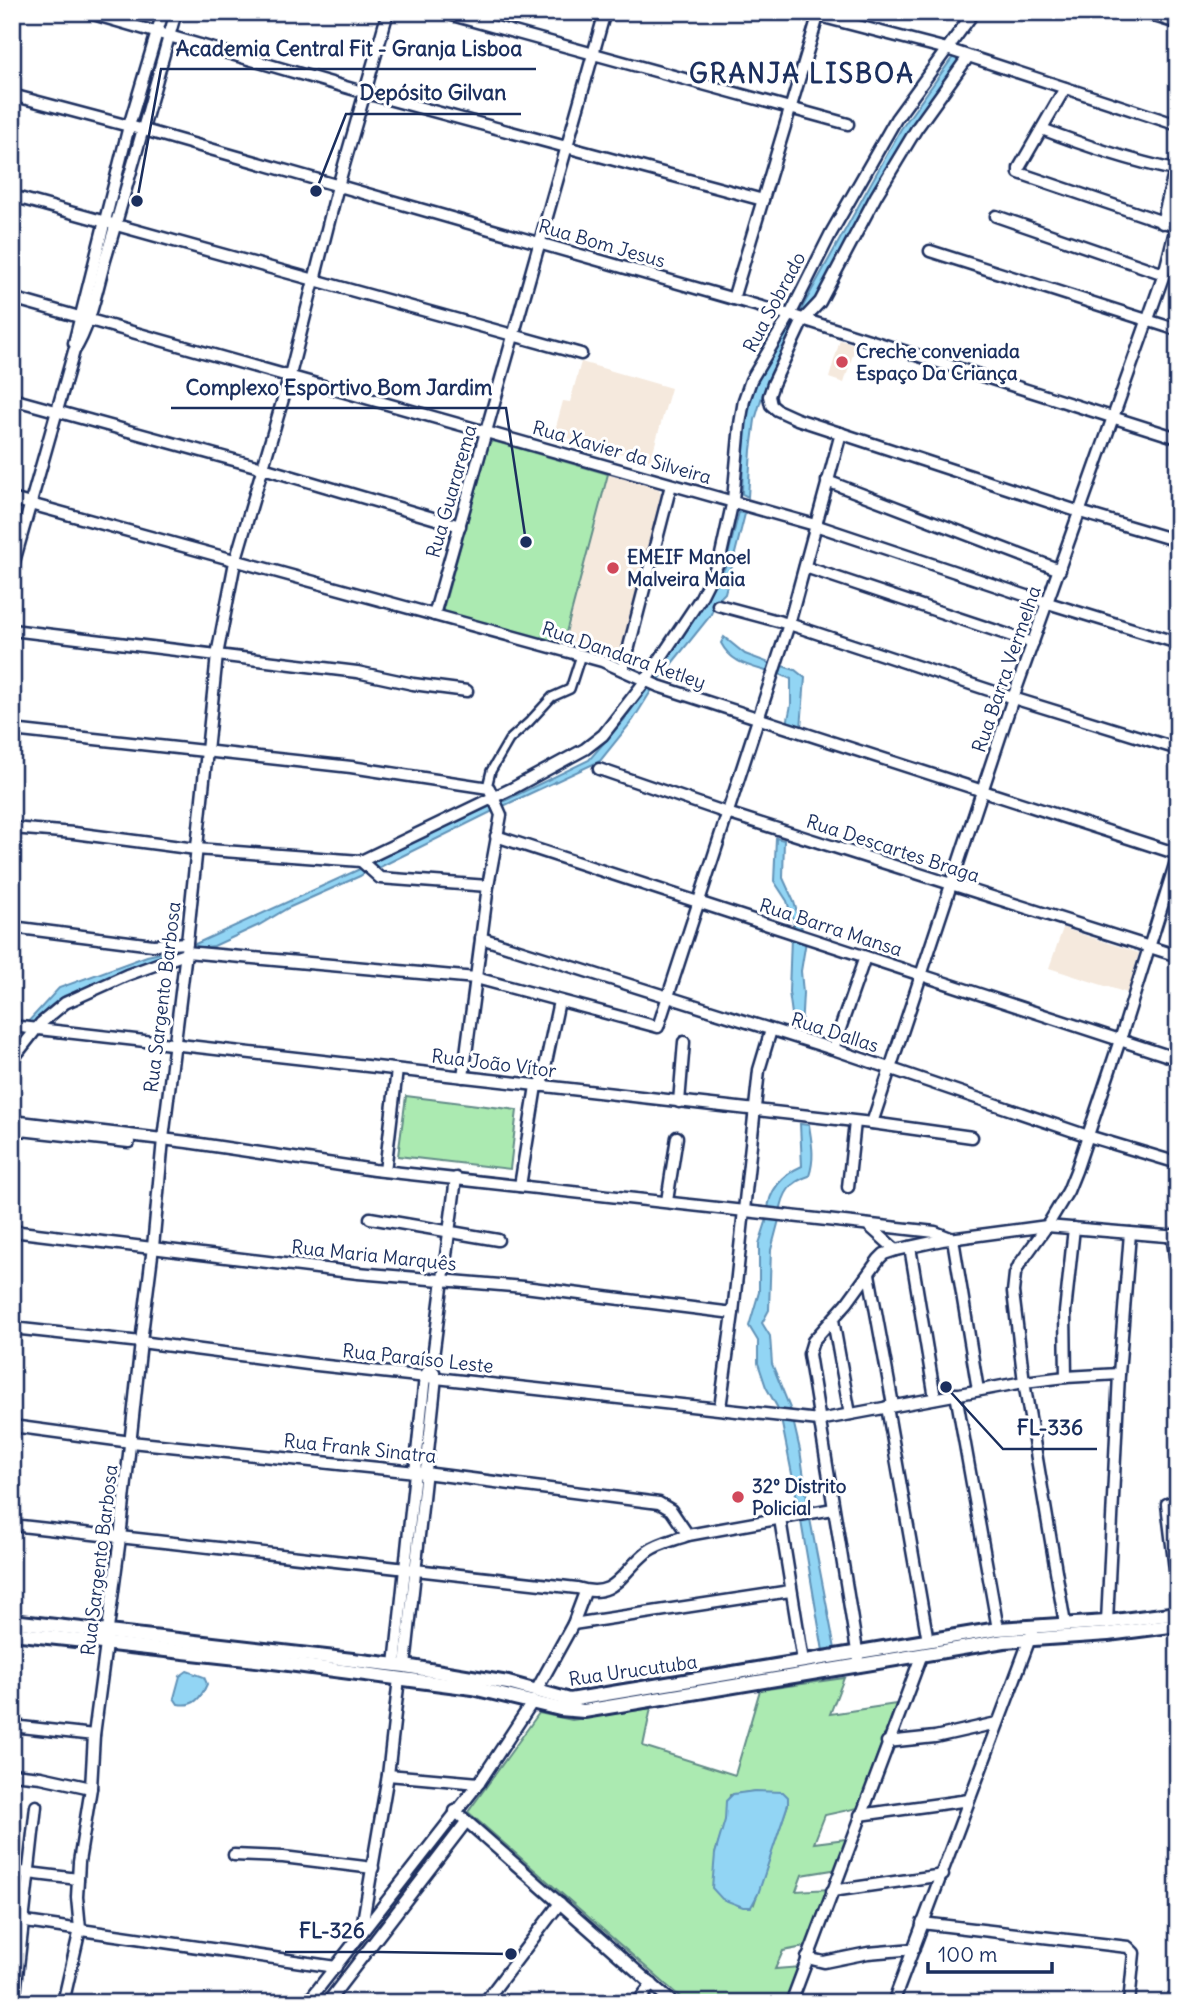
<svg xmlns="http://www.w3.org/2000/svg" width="1190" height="2015" font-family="Delius,sans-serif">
	<rect width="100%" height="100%" fill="#fff"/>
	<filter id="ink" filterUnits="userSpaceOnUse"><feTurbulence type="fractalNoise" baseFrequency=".0143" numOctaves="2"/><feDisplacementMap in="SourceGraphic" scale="14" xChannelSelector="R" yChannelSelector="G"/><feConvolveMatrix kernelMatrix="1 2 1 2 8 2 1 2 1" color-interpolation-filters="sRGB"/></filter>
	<g filter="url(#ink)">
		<g fill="#f5e9dd">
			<polygon points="840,340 856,345 844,383 829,378"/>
			<polygon points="581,362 671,388 650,462 554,434 563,401 570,402"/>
			<polygon points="608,474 659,489 662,496 621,650 613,654 564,639"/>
			<polygon points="1063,928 1139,953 1127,993 1049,968"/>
		</g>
		<g fill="#abeab1" stroke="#638c88" stroke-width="2" fill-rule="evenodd">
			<polygon points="493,441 608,474 563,644 445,614 443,609 489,444"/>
			<polygon points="406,1096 517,1110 510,1169 398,1156"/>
			<path d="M844 1678 830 1714 896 1704 858 1808 825 1815 814 1843 846 1839 838 1869 802 1875 796 1891 830 1889 809 1946 783 1951 775 1969 800 1967 787 2003H687L468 1812 539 1713 572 1720 651 1708 643 1746 735 1775 760 1690ZM755 1791 788 1804 754 1904 715 1854 726 1820 730 1795Z"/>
		</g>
		<g fill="#92d5f4" stroke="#6293b8" stroke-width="2">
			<polygon points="953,57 964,60 914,126 805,317 798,315 901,129"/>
			<polygon points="795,321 800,323 784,346 763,393 755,420 751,450 748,497 742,494 744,428 754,389 774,345"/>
			<polygon points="739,512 745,514 725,593 717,601 710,616 657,682 651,680 700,608 725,567"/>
			<path d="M724 637 745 654 772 664 769 672C750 666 731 663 721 643Z"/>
			<polygon points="779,665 795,670 805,678 801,728 787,724 791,705 791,679 777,673"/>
			<polygon points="648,686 653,688 633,720 600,761 501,807 500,803 589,760 624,720"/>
			<polygon points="493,805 495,810 374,870 369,865 389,853"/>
			<polygon points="776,838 784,840 783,878 794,902 802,929 795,928 787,901 774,881"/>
			<polygon points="362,868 366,872 360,876 288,908 259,925 214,946 191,949 191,946"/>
			<polygon points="791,937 806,941 801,971 803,993 801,1031 794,1029 789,992"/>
			<polygon points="183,948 183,953 64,996 47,1009 35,1027 26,1024 59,988 147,956"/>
			<path d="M800 1124 809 1125C812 1144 815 1158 809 1176 790 1182 783 1193 780 1213L768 1212C768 1190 784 1174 802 1166Z"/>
			<polygon points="767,1219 779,1220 771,1250 769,1310 762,1323 770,1336 772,1364 792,1413 780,1412 766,1387 758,1363 758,1341 749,1326 759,1292 759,1244"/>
			<polygon points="781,1419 793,1420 800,1450 809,1512 800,1514"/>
			<polygon points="810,1519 835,1649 823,1651 801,1521"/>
			<path d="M187 1671 204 1677 207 1684C201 1698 194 1707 178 1704L174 1698 180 1676Z"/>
			<polygon points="755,1791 783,1792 788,1797 788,1804 758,1894 751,1907 743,1907 722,1899 712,1888 715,1854 725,1820 726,1801 733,1794"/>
		</g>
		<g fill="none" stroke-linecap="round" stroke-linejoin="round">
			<g stroke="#1b2f5e" stroke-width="12">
				<polyline id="pedestrian" points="487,787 491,771 509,740 529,722 552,697 570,689 581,655"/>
			</g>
			<g stroke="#1b2f5e" stroke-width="15">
				<g id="minor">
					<polyline points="86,12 366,93 763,200"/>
					<polyline points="441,12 848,124"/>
					<polyline points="804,12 947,49 1178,125"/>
					<polyline points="968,57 917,128 876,196 820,302 803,320 773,384 769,396 771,405 777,410 797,419 1080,512 1178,541"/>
					<polyline points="1065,88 1019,168 1019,173 1178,227"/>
					<polyline points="12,95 144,130 790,315 1178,438"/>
					<path d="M1042 129C1086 146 1128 160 1174 170"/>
					<polyline points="12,196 581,354"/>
					<polyline points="996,216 1164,274"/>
					<polyline points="1162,223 1178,157"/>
					<polyline points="930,251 1178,330"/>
					<polyline points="12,298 815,525 1048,603 1178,643"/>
					<polyline points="733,299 819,13"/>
					<polyline points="74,343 129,126 163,12"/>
					<polyline points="12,399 263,468 460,526"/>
					<polyline points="827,481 1060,570"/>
					<polyline points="12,499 602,661 658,686 1178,854"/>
					<polyline points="805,567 1033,643"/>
					<path d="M12 569 74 351C89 330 98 285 105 260 130 178 152 95 176 12"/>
					<polyline points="718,605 789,624 1013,698 1178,749"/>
					<polyline points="434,615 605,12"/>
					<polyline points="12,630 357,672 413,684 467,691"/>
					<polyline points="623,670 671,485"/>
					<polyline points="12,730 351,767 489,788 501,815 488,886 463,1077"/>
					<polyline points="599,769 727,813 1178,956"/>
					<polyline points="12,828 74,833 196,849 361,861"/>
					<polyline points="496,836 1178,1059"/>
					<polyline points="361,861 513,788 585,749 603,735 646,680 700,599 720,559 733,500 740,424 744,400 751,380 790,315 831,233 896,119 974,12"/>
					<polyline points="361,861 380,878 488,886"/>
					<polyline points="12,927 153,945 187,943"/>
					<polyline points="481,938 833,1049 1088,1136 1178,1163"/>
					<polyline points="186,952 476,978 658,1027 789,624 841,433"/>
					<polyline points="12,1026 872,1123 972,1137"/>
					<polyline points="833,1049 865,957"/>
					<polyline points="12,1060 41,1023 65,1003 127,975 185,954"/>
					<polyline points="541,1086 559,1001"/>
					<polyline points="679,1102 684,1042"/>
					<polyline points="12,1121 187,1142 374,1170 935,1232 953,1239 978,1390"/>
					<polyline points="872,1123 1013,698 1164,274 1176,227"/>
					<polyline points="12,1129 129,1142"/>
					<polyline points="385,1171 397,1070"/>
					<polyline points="520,1186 536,1086"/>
					<polyline points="848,1187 855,1122"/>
					<polyline points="667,1201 677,1137"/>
					<polyline points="370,1218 498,1240"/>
					<polyline points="868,1225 896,1250"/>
					<polyline points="12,1231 358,1273 524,1287 733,1313"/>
					<polyline points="1172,1235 1178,1276"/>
					<polyline points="910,1247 935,1398"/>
					<polyline points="869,1274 893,1405"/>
					<polyline points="833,1320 850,1414"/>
					<polyline points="12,1328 141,1342 308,1364 819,1420 1024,1382 1066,1377 1119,1374"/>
					<polyline points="1066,1377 1065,1312 1074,1228"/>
					<polyline points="956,1394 998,1629"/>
					<polyline points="887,1407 928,1641"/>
					<polyline points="720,1408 733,1313 759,1070 771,1030"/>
					<polyline points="12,1426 131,1442 425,1473 659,1503 671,1510 688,1535"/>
					<polyline points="1178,1500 1167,1504 1178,1594"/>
					<polyline points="780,1519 803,1661"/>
					<path d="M12 1525 577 1588C616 1600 620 1573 648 1551 659 1543 675 1540 688 1535L833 1509"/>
					<polyline points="1107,1622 1119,1374 1130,1233"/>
					<polyline points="573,1624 790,1591"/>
					<polyline points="1065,1624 1024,1382 1013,1292 1015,1274 1019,1265 1047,1226 1068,1191 1076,1171 1120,1040 1178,855"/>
					<polyline points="858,1657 809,1354 813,1341 847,1303 879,1259 884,1254 896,1250 942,1240 1047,1226 1178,1237"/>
					<polyline points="395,1665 425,1376 432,1365 456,1178"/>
					<polyline points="405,1666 436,1377 434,1372"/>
					<polyline points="536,1691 573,1624 585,1592"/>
					<polyline points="12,1726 94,1735"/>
					<polyline points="887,1742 935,1737 997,1723"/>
					<polyline points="12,1774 41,1777 91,1788"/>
					<polyline points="388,1775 479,1783"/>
					<polyline points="455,1811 673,2003"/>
					<polyline points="860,1815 969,1800"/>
					<polyline points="234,1855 283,1857 373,1868"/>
					<polyline points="12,1871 78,1879"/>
					<polyline points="832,1891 943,1875"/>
					<polyline points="12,1920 336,1967"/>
					<polyline points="922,1923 1128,1947 1134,1953 1129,2003"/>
					<polyline points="361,1933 388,1775 399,1678"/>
					<polyline points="807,1958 824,1962 868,1953 914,1949"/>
					<polyline points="14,2003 36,1806"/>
					<polyline points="63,2003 80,1929 77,1897 79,1862 91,1788 94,1735 120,1538 141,1342 153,1247 163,1139 186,952 217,655 235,562 290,375 338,186 388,12"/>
					<polyline points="307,2003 479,1783 533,1701"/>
					<polyline points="327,2003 466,1822"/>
					<polyline points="484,2003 560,1903"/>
					<polyline points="637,2003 652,1984"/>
					<polyline points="791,2003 922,1654"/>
					<polyline points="893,2003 1032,1633"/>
				</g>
			</g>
			<g stroke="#1b2f5e" stroke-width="18">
				<g id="tertiary">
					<polyline points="1146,12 1178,22"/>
					<polyline points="12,1621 405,1666 508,1683 570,1700 998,1629 1107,1622 1178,1613"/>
					<polyline points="12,1633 273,1662 473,1688 560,1709 584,1711 1004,1641 1108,1634 1178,1625"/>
				</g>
			</g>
			<use href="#pedestrian" stroke="#fff" stroke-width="7"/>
			<use href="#minor" stroke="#fff" stroke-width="10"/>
			<use href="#tertiary" stroke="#fff" stroke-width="12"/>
		</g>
	</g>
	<g fill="#d1495b" stroke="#fff" stroke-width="2.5">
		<circle cx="842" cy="362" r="7"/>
		<circle cx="613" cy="568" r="7"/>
		<circle cx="738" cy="1497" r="7"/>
	</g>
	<g text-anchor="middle" stroke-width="6" stroke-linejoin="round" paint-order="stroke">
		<g font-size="19" fill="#1b2f5e" stroke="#fff">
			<text transform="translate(602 243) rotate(16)" y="7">Rua Bom Jesus</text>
			<text transform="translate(774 302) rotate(-62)" y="7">Rua Sobrado</text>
			<text transform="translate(622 452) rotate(16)" y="7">Rua Xavier da Silveira</text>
			<text transform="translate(451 491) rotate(-74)" y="7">Rua Guararema</text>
			<text transform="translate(624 655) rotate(19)" y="7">Rua Dandara Ketley</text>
			<text transform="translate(1006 669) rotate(-71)" y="7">Rua Barra Vermelha</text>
			<text transform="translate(893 848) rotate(18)" y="7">Rua Descartes Braga</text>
			<text transform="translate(831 927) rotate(18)" y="7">Rua Barra Mansa</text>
			<text transform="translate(162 997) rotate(-83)" y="7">Rua Sargento Barbosa</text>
			<text transform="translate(835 1032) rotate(18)" y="7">Rua Dallas</text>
			<text transform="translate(494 1063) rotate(7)" y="7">Rua João Vítor</text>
			<text transform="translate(374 1255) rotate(6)" y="7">Rua Maria Marquês</text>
			<text transform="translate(418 1358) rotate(6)" y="7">Rua Paraíso Leste</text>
			<text transform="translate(360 1448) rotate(6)" y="7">Rua Frank Sinatra</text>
			<text transform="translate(99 1560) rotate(-83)" y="7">Rua Sargento Barbosa</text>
			<text transform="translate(633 1670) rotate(-8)" y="7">Rua Urucutuba</text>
		</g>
		<g font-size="19" font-weight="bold" fill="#1b2f5e" stroke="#fff" text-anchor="start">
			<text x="856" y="358">Creche conveniada<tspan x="856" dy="22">Espaço Da Criança</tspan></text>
			<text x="627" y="564">EMEIF Manoel<tspan x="627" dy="22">Malveira Maia</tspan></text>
			<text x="752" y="1493">32º Distrito<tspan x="752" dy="22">Policial</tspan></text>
		</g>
		<g font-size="26" font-weight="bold" letter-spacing="2" fill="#1b2f5e" stroke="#fff">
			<text x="802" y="83">GRANJA LISBOA</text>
		</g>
	</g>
	<path fill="none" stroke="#1b2f5e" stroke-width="2.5" d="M137 201L161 69H536M316 191L346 114H521M526 542L506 408H171M946 1387L1003 1449H1097M511 1954L379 1952H285"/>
	<g fill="#1b2f5e" stroke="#fff" stroke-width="2.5">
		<circle cx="137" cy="201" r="7"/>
		<circle cx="316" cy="191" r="7"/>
		<circle cx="526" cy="542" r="7"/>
		<circle cx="946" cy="1387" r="7"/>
		<circle cx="511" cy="1954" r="7"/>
	</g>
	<g font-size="21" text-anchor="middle" font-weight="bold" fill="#1b2f5e" stroke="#fff" stroke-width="6" stroke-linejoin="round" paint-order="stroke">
		<text x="349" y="56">Academia Central Fit - Granja Lisboa</text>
		<text x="433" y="100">Depósito Gilvan</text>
		<text x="339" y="395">Complexo Esportivo Bom Jardim</text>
		<text x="1050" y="1435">FL-336</text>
		<text x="332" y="1938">FL-326</text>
	</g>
	<rect width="1190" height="2015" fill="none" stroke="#fff" stroke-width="42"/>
	<rect x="21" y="21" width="1148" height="1973" fill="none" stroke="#1b2f5e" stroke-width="2.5" filter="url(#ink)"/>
	<path d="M928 1962v10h124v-10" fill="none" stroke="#1b2f5e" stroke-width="3.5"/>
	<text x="938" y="1962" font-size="21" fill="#1b2f5e" stroke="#ffffff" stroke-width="5" paint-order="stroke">100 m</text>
</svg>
